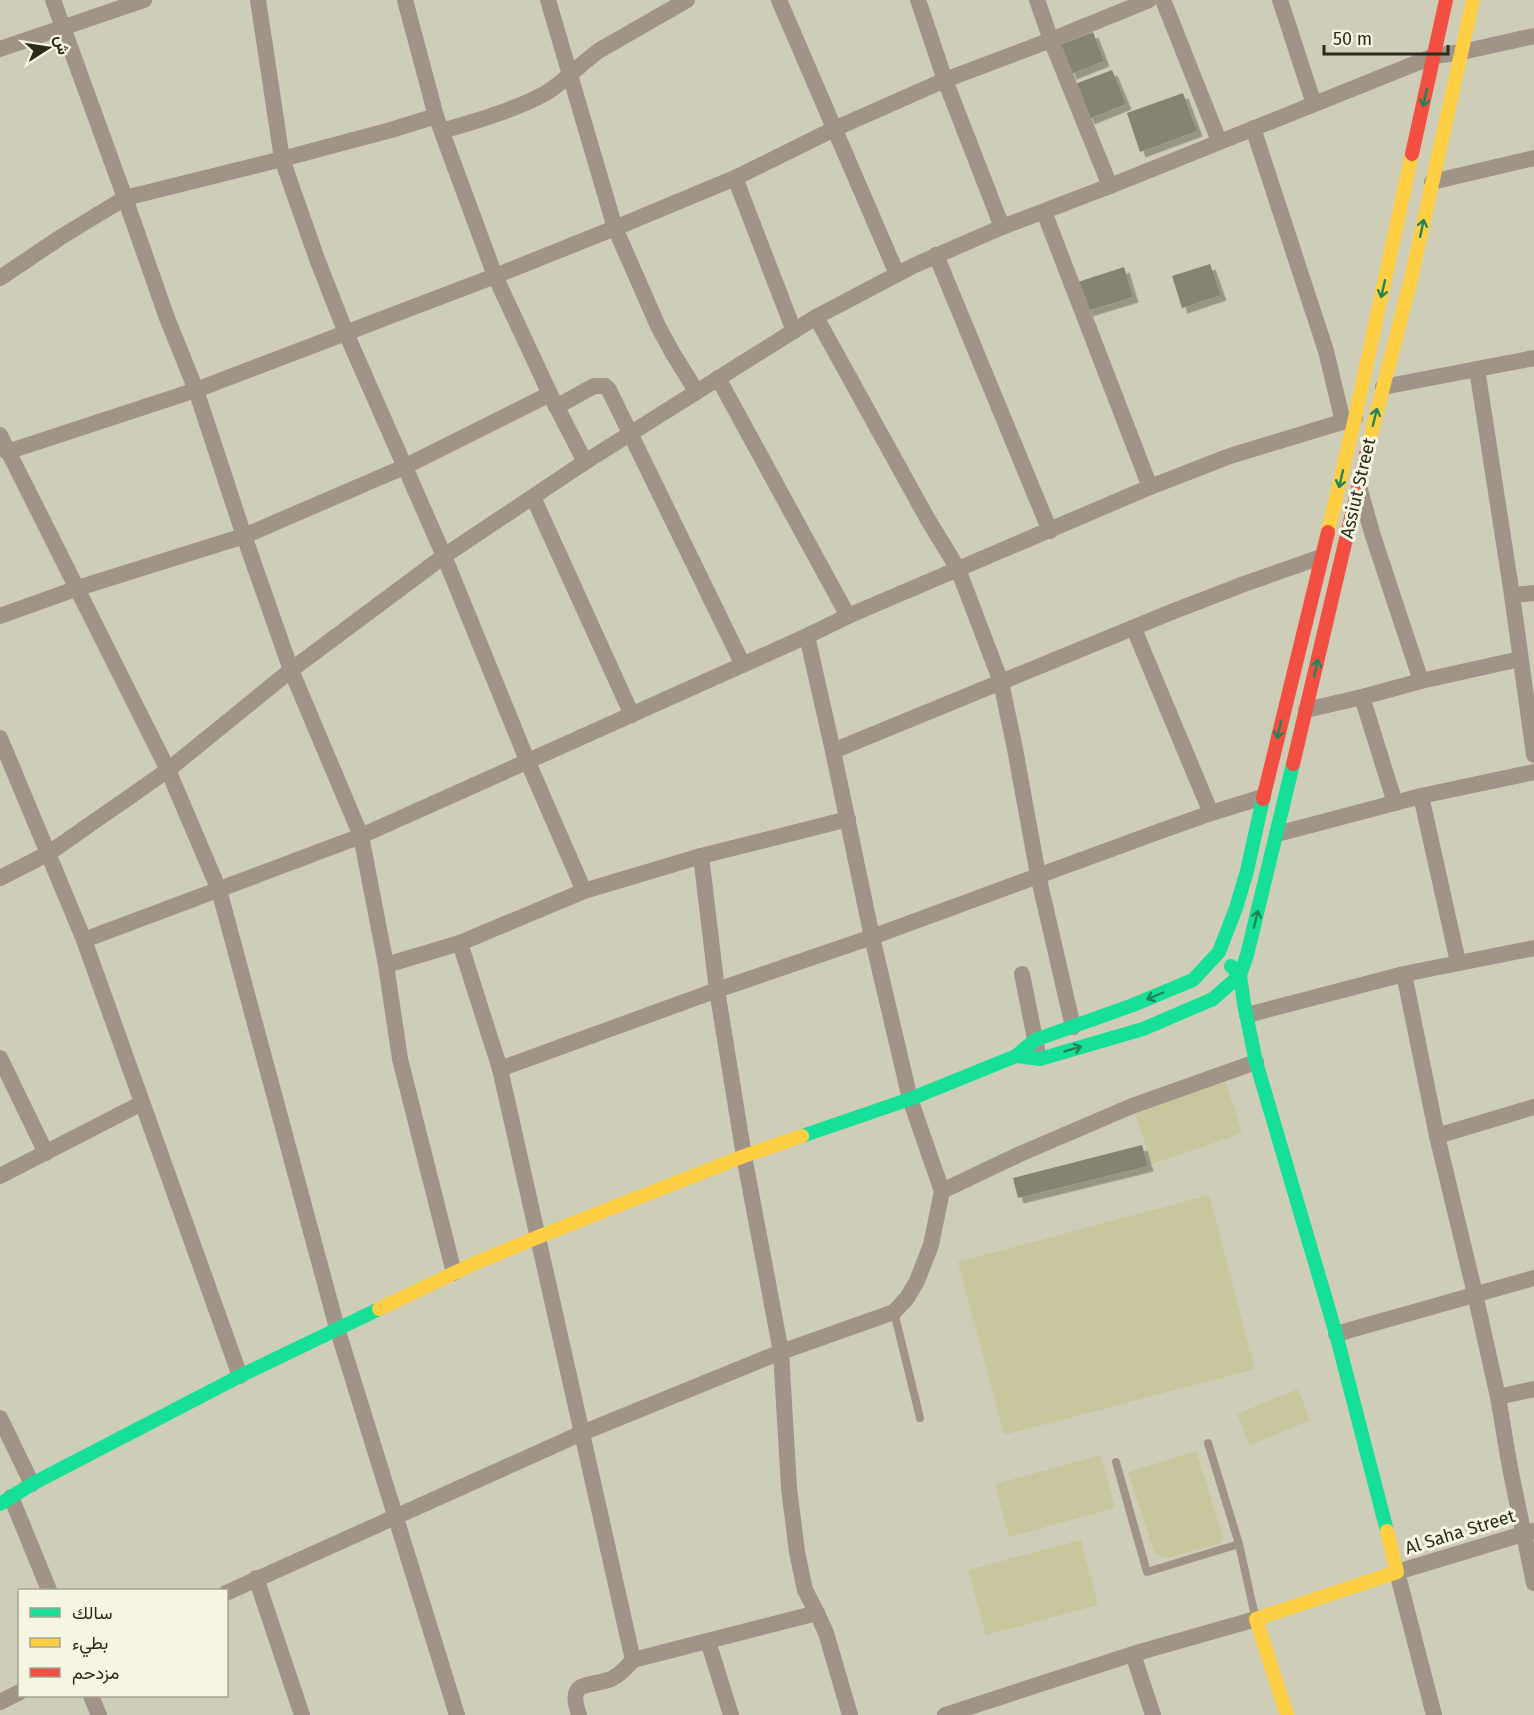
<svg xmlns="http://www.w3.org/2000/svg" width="1534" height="1715" font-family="'Fira Sans',Vazirmatn,sans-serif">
	<defs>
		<filter id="shadow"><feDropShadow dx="5.5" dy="5.5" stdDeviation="0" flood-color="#0004"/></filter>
	</defs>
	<rect width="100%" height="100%" fill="#cecdb7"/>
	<g fill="#c8c69d">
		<polygon points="1225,1080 1242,1133 1152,1164 1134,1111"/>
		<polygon points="1209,1195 1255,1369 1004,1435 958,1262"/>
		<polygon points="1298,1389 1310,1420 1250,1445 1237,1414"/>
		<polygon points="1196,1451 1223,1537 1219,1544 1166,1558 1155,1554 1128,1472"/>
		<polygon points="1101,1455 1115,1508 1009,1537 995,1484"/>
		<polygon points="1081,1540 1098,1605 986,1635 968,1570"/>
	</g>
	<g fill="#878373" filter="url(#shadow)">
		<polygon points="1093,32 1104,61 1071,74 1060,45"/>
		<polygon points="1112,70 1126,104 1089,119 1075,84"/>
		<polygon points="1183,93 1197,131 1140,152 1127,113"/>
		<polygon points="1210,264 1221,295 1182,308 1172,276"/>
		<polygon points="1124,267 1133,297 1087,311 1078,282"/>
		<polygon points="1142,1145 1148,1166 1018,1198 1013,1178"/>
	</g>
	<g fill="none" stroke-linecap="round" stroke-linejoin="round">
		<g stroke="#a09387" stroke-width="8">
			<polyline points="894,1312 920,1418"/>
			<polyline points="1208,1443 1239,1544 1255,1616"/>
			<polyline points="1116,1462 1147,1572 1239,1544"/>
		</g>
		<g stroke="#a09387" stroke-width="16">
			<polyline points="53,0 125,198 167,318 196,390 244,536 291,670 361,836 386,965 400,1059 454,1273"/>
			<polyline points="258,0 282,159 317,259 346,333 444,556 527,760 584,891"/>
			<polyline points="405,0 436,116 495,276 550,394 585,462"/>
			<polyline points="548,0 615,228 658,326 672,352 696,391"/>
			<polyline points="779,0 897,274"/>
			<polyline points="918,0 945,80 1002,227"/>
			<polyline points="1037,0 1051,40 1110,186"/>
			<polyline points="1163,0 1219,141"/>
			<polyline points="1280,0 1314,104"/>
			<polyline points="0,49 144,0"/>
			<polyline points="1253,128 1326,351 1343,422"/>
			<path d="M442 131C476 121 515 110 546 93 566 81 581 63 600 50L687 0"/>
			<polyline points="735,178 794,331"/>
			<polyline points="1432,182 1534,158"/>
			<polyline points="1044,212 1150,487"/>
			<polyline points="936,255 1050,531"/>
			<polyline points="0,278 61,237 125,198 282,159 391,130 436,116"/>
			<polyline points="816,317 927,518 958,569 1001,682 1015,749 1038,875 1073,1027"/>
			<polyline points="1477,369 1534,358"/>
			<polyline points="718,378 848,616"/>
			<polyline points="1383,387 1477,369 1512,595 1534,755"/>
			<polyline points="556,407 594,386 605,386 609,390 743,665"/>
			<polyline points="0,435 168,770 219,890 337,1328 457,1715"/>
			<polyline points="7,452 196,390 495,276 615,228 735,178 834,129 945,80 1051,40 1149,0"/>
			<polyline points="1360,490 1373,536 1421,681"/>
			<polyline points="533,497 632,715"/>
			<polyline points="1512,595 1534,593"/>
			<polyline points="0,616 78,588 244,536 404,467 550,394"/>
			<polyline points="1134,629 1211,813"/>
			<polyline points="1362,697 1395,803"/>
			<polyline points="1306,710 1362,697 1421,681 1520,659"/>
			<polyline points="0,738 84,940 240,1376"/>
			<polyline points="833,751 1169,613 1244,584 1321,557"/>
			<polyline points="1421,796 1458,962"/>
			<polyline points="1277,834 1421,796 1534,772"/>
			<polyline points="701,856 717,990 744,1156 781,1352 789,1488 797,1552 805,1590 817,1613"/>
			<polyline points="0,878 49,853 168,770 291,670 444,556 585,462 816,317 913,266 1002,227 1110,186 1434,56 1462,52 1534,36"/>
			<polyline points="84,940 361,836 807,636 848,616 1150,487 1230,456 1355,418"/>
			<polyline points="460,943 500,1069 633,1660 817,1613 826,1633 850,1715"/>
			<polyline points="386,965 460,943 584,891 701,856 848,819"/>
			<polyline points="1022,974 1037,1049"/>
			<polyline points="1404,974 1437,1136 1475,1294 1498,1397 1510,1468 1534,1583"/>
			<polyline points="1247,1015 1404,974 1534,948"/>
			<polyline points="0,1058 46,1153"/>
			<polyline points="500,1069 717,990 872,937 1155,833 1211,813 1263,797"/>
			<polyline points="1437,1136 1534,1107"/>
			<polyline points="0,1176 142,1103"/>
			<polyline points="942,1191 1020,1154 1132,1106 1256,1062"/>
			<polyline points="1336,1334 1534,1278"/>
			<polyline points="1498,1397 1534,1389"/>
			<polyline points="0,1418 32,1484"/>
			<polyline points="11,1497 49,1590"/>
			<polyline points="256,1578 302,1715"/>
			<polyline points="226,1593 582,1433 781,1352 894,1312 907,1298 917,1281 931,1245 942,1191 910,1099 872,937 833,751 807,636"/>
			<polyline points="708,1641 731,1715"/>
			<polyline points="1133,1654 1153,1715"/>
			<polyline points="91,1696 99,1715"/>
			<polyline points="0,1702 20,1692"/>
			<path d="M579 1715C567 1679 587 1688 611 1679 620 1675 627 1667 633 1660"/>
			<polyline points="945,1715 1133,1654 1256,1619"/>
			<polyline points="1434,1715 1397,1572 1533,1531"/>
		</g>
		<g stroke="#16e098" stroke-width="14">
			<polyline points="1231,966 1240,975 1244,1004 1256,1062 1336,1334 1387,1531"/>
			<polyline points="1016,1056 1040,1059 1143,1029 1213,999 1240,975 1247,955 1293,764"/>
			<polyline points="802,1136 910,1099 1016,1056 1035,1040 1133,1005 1193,980 1219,952 1236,908 1247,871 1263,799"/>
			<polyline points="0,1504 32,1484 240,1376 379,1309"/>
		</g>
		<g stroke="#ffcf43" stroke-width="14">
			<polyline points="1367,450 1410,283 1473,0"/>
			<polyline points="1328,532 1355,418 1412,154"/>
			<polyline points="379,1309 473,1264 538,1237 744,1156 802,1136"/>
			<polyline points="1287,1715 1256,1619 1397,1572 1387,1531"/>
		</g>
		<g stroke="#f24e42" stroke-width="14">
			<polyline points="1412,154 1446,0"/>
			<polyline points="1293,764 1367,450"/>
			<polyline points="1263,799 1328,532"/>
		</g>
	</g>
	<defs><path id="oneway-shaft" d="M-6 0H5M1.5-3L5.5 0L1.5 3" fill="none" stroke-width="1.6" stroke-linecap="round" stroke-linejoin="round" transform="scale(1.5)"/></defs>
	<g stroke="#20855a">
		<use href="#oneway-shaft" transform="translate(1425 98) rotate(102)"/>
		<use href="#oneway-shaft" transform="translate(1422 228) rotate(-78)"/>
		<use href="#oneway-shaft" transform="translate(1383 289) rotate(103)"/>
		<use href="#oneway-shaft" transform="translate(1375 417) rotate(-76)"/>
		<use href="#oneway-shaft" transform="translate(1341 479) rotate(103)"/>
		<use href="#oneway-shaft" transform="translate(1316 668) rotate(-77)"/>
		<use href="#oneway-shaft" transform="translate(1279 730) rotate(103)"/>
		<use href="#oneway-shaft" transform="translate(1256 919) rotate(-76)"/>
		<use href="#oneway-shaft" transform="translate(1155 996) rotate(157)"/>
		<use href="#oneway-shaft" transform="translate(1073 1049) rotate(-16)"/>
	</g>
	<g text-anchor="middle" stroke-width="6" stroke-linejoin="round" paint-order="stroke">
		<g font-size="18" fill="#2b2a1b" stroke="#f5f5e1">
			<text transform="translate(1358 488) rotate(-77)" y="6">Assiut Street</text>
			<text transform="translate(1460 1532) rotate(-17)" y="6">Al Saha Street</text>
		</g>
	</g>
	<rect x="18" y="1589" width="210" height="108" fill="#f5f5e1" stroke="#a4a492" stroke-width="1.5"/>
	<rect x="30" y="1608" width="30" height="9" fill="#16e098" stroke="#a4a492" stroke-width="1.5"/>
	<text x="72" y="1619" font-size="18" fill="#2b2a1b">سالك</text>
	<rect x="30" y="1638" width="30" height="9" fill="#ffcf43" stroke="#a4a492" stroke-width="1.5"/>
	<text x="72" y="1649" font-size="18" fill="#2b2a1b">بطيء</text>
	<rect x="30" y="1668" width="30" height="9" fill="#f24e42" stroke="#a4a492" stroke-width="1.5"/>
	<text x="72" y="1679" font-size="18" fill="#2b2a1b">مزدحم</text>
	<g transform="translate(48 48) rotate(78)" stroke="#f5f5e1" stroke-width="4.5" paint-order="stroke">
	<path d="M0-4.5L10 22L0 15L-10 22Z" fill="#2b2a1b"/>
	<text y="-9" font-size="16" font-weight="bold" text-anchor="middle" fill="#2b2a1b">ش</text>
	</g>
	<path d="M1324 45v9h124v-9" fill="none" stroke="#2b2a1b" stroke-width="3"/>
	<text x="1333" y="45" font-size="18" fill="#2b2a1b" stroke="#f5f5e1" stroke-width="4.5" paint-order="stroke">50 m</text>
</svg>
